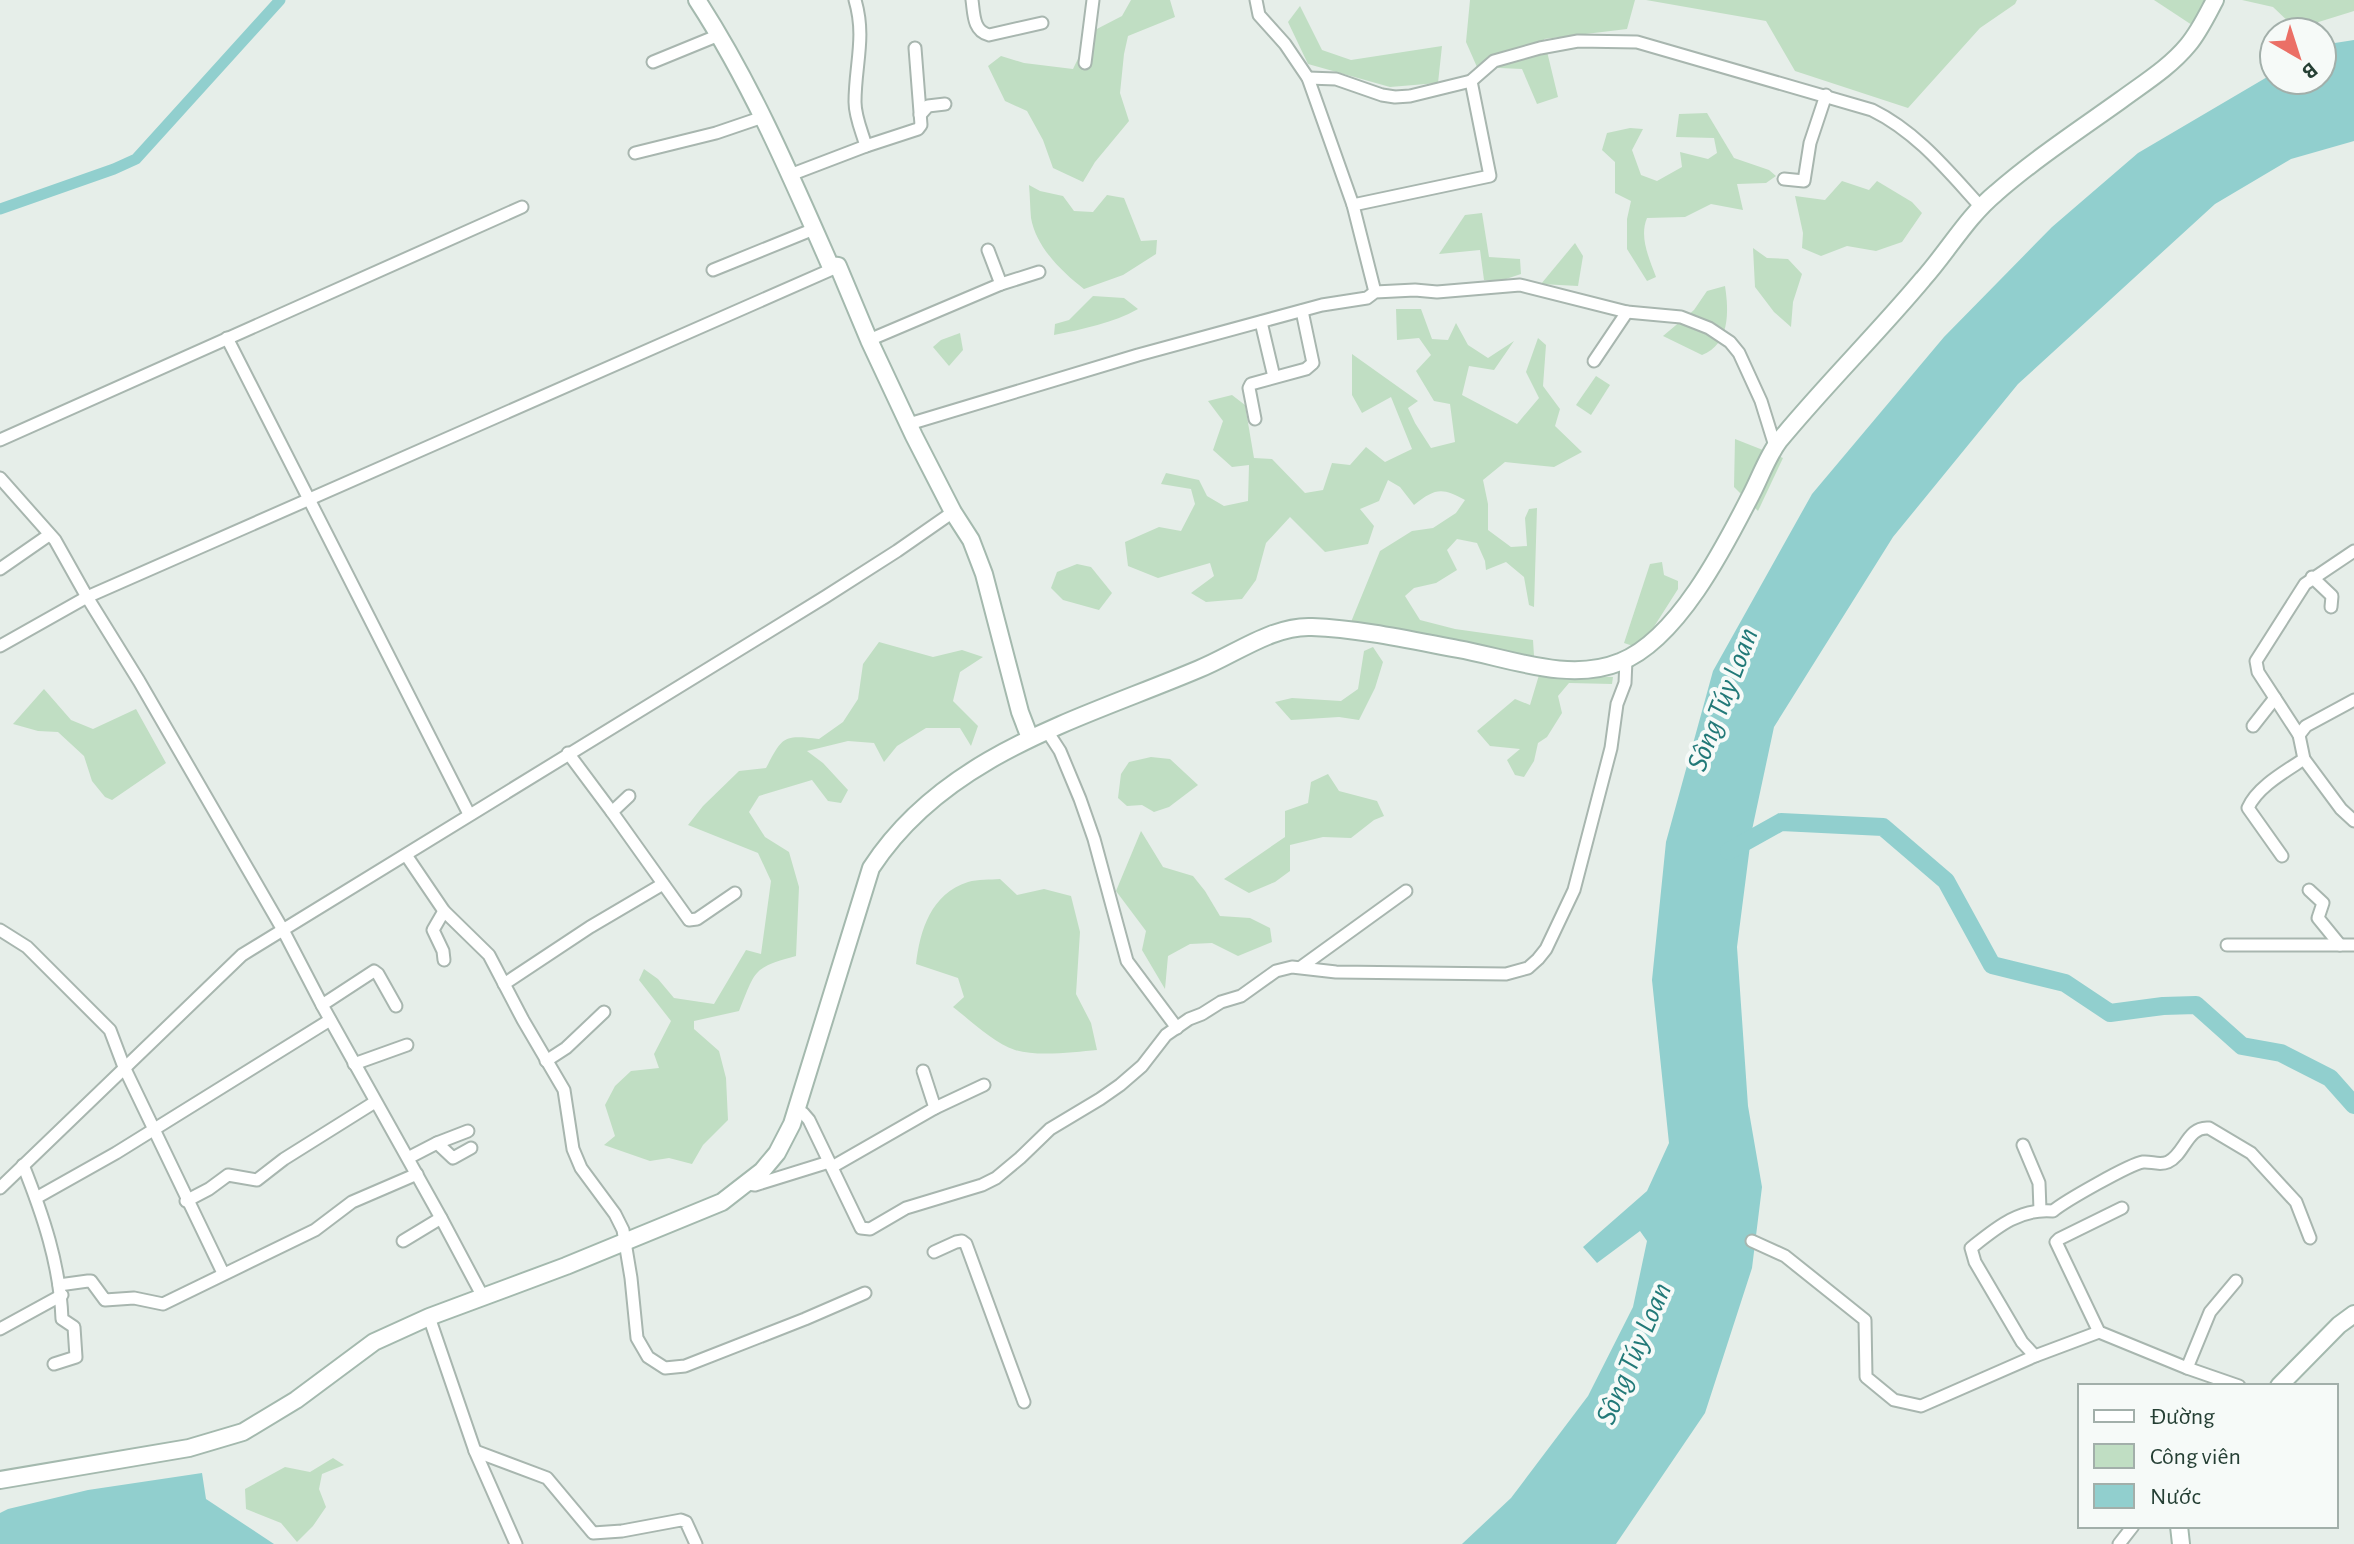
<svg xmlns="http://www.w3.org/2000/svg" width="2354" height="1544" font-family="'Alegreya Sans',sans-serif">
	<rect width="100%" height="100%" fill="#e6eee9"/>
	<g fill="#c0dec3">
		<polygon points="1131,0 1170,0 1175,17 1128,36 1124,54 1120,93 1129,121 1095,162 1083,182 1053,168 1043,140 1027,111 1005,101 988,66 1001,56 1024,63 1073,69 1091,32 1122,16"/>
		<polygon points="1470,0 1635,0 1627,29 1544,39 1558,97 1537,104 1522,69 1477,67 1466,42"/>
		<polygon points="1646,0 2017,0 2015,4 1980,28 1908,108 1795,71 1766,21"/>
		<polygon points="2154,0 2206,0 2192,25"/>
		<polygon points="2242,0 2354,0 2354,11 2296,29 2273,7"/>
		<polygon points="1300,6 1322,50 1351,60 1442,46 1438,83 1390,87 1308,64 1288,22"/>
		<path d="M1707 113 1734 158 1769 170 1776 176 1766 183 1737 184 1743 210 1711 204 1685 217 1647 218C1639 237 1649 258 1656 277L1647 281 1627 249V219L1631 201 1615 193V162L1602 150 1607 133 1630 128 1643 129 1632 150 1641 175 1657 181 1682 167 1680 152 1708 159 1717 153 1714 138 1676 137 1679 114Z"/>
		<polygon points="1842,181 1869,190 1877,181 1912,202 1922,213 1902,242 1876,251 1847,246 1821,256 1802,248 1803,233 1795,196 1825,200"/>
		<path d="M1029 185 1040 191 1063 196 1074 211 1093 212 1107 195 1124 198 1141 241 1157 240 1156 254 1123 275 1084 289C1062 272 1036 247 1031 218 1030 207 1030 196 1029 185Z"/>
		<polygon points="1482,213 1489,257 1520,259 1521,274 1500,281 1484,280 1480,250 1439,254 1465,215"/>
		<polygon points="1575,243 1583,256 1578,286 1541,284"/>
		<polygon points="1753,248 1767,258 1788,259 1802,274 1793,302 1791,327 1774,312 1755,287"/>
		<path d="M1725 286C1729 312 1730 344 1702 355L1663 336 1694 310 1707 291Z"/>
		<path d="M1093 296 1124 298 1138 309C1113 323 1083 329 1054 335L1055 324 1069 320Z"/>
		<path d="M1396 309H1421L1432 339 1448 340 1456 323 1468 345 1488 358 1514 341 1494 370 1469 366 1462 395 1517 424 1539 398 1526 372 1538 338 1546 345 1543 386 1560 409 1555 426 1582 452 1554 467 1505 462 1483 480 1488 504V530L1511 547 1527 546 1525 518 1529 509 1537 508 1534 607 1529 605 1524 577 1506 562 1486 570 1485 561 1477 543 1457 539 1447 550 1457 570 1436 583 1414 588 1405 596 1420 620 1455 629 1533 640 1534 656 1351 622 1380 551 1412 531 1433 528 1456 513 1465 500C1442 487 1435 488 1414 505L1400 487 1388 480 1379 501 1360 509 1374 526 1368 544 1325 552 1290 517 1266 543 1256 580 1242 599 1206 602 1191 593 1214 576 1210 563 1158 578 1128 566 1125 542 1159 527 1181 531 1195 504 1191 489 1161 484 1166 473 1199 480 1207 496 1224 506 1248 501 1249 465 1232 467 1213 450 1223 421 1208 401 1232 395 1245 405 1254 458 1272 459 1305 493 1323 490 1332 463 1350 465 1366 447 1385 462 1412 449 1391 397 1362 413 1352 395V354L1418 401 1408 408 1415 423 1431 448 1455 442 1450 404 1434 401 1416 371 1431 355 1419 338 1397 340Z"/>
		<polygon points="960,333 963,350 949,366 933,347 941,340"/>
		<polygon points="1596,376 1610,385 1591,415 1576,405"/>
		<polygon points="1735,439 1783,458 1758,511 1734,487"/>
		<polygon points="1662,562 1664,575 1678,581 1678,589 1650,633 1636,647 1624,643 1650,564"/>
		<polygon points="1077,564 1091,567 1112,593 1099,610 1063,600 1051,588 1057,572"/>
		<path d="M879 642 933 657 962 650 983 657 960 672 953 701 978 726 971 746 960 728H926L897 746 884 762 874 743 848 741 807 751 823 763 848 790 841 803 828 801 812 780 759 796 749 812 765 837 789 852 799 887 796 956C752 968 756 970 739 1011L694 1021V1029L719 1051 726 1078 728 1120 703 1145 692 1164 669 1158 650 1161 604 1145 615 1136 605 1105 615 1086 631 1071 659 1068 654 1054 671 1021 639 980 644 969 658 979 674 998 714 1004 746 950 761 954 771 881 758 853 688 825 703 806 739 771 766 768C783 736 783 735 819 739L843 722 858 699 863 664Z"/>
		<polygon points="1373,647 1383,662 1375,688 1359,720 1339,717 1291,720 1275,702 1292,698 1341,701 1358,689 1364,651"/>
		<polygon points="1539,675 1613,677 1612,684 1569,683 1558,696 1562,713 1547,737 1538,743 1534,761 1524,777 1515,775 1507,760 1520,749 1490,746 1477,731 1515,699 1530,705"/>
		<polygon points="44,689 71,720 93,729 136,709 166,763 112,800 105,797 92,781 84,756 58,732 38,731 13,724"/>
		<polygon points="1151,757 1170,759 1198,785 1169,807 1154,812 1142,805 1127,806 1118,798 1121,774 1129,762"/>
		<polygon points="1328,774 1339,791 1377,801 1384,816 1374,820 1351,838 1323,837 1290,845 1290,871 1275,882 1249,893 1224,879 1285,837 1285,811 1308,803 1311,782"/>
		<polygon points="1141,831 1163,867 1193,876 1205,891 1220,916 1250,918 1270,928 1272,942 1238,956 1212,943 1190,944 1168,956 1165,989 1142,950 1146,931 1116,891"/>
		<path d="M1000 879 1017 895 1044 889 1071 896 1080 932 1076 994 1091 1023 1097 1050C1075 1052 1037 1057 1015 1050 994 1043 970 1020 953 1007L964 997 958 978 916 964C920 930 931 894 968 882 978 879 990 880 1000 879Z"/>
		<polygon points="333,1458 344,1465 322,1474 319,1489 326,1507 313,1526 297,1542 281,1523 246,1509 245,1489 285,1467 310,1472"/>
	</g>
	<g fill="#91cfce">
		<polygon points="2354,40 2354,141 2291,159 2215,204 2018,384 1893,537 1774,727 1752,830 1737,947 1748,1106 1762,1187 1752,1268 1705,1413 1616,1544 1462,1544 1511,1498 1588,1396 1633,1307 1647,1241 1640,1231 1597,1263 1583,1247 1647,1191 1669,1143 1652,980 1666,842 1713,671 1812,494 1944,337 2052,227 2138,153 2274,73 2274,80 2322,80 2322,45"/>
		<polygon points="202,1473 206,1499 274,1544 0,1544 0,1513 8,1509 88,1490"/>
	</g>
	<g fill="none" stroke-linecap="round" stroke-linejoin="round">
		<polyline stroke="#91cfce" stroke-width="11" points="0,209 114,169 136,159 280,0"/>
		<polyline stroke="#91cfce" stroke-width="18" points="1729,851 1781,822 1883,827 1946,881 1992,965 2065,983 2110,1013 2163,1006 2196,1005 2242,1046 2281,1053 2330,1078 2354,1105"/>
		<g stroke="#a8b6af" stroke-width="15">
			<g id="street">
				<path d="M855 0C866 37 855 65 855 102 855 117 862 132 866 146"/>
				<path d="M972 0C974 14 973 31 989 35L1042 23"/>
				<polyline points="1256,0 1259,15 1285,44 1308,78 1353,205 1375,292"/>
				<polyline points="653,62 719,35"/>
				<polyline points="1085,63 1093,0"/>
				<path d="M1308 78 1336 79 1382 95 1395 97 1410 96 1471 81 1494 61 1540 48 1578 41 1637 42 1872 110C1917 132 1948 171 1981 207"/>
				<polyline points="920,115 928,106 945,104"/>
				<polyline points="635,153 716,133 763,117"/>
				<polyline points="790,175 866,146 918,129 921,125 915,48"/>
				<polyline points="1784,179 1804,181 1810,143 1826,95"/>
				<polyline points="1353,205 1490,176 1471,81"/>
				<polyline points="988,250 1001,284"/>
				<polyline points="713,270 814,229"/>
				<polyline points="1261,322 1274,377"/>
				<polyline points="227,338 469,814"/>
				<polyline points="869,340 1001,284 1039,272"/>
				<polyline points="1594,361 1627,312"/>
				<polyline points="1255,419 1249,388 1251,384 1306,369 1313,363 1302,311"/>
				<polyline points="909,424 1138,355 1322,305 1367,298 1375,292 1415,290 1437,292 1520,285 1627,312 1681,317 1709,328 1730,342 1739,353 1761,401 1775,446"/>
				<polyline points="0,440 522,207"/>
				<polyline points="0,478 55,540 87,597 139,681 283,930 322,1005 441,1218 483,1297"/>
				<polyline points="0,569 49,535"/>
				<polyline points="2312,577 2332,596 2331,607"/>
				<polyline points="0,646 87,597 837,267"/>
				<polyline points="2354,700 2306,726 2299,735 2304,759 2341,809 2354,821"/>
				<polyline points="2253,726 2275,698"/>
				<polyline points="1047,731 1060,751 1080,799 1094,839 1127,961 1177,1028"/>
				<polyline points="2299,735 2258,672 2256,661 2305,584 2354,551"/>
				<polyline points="568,753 612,812"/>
				<polyline points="629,796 612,812 689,920 697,919 735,893"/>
				<polyline points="406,855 444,911 489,955 523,1020 564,1090 573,1149 581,1168 615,1214 623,1230 631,1278 637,1338 648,1357 665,1368 685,1366 805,1319 865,1293"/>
				<path d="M2282 856 2248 808C2257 787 2286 771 2304 759"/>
				<polyline points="2309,890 2323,903 2318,918 2340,945"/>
				<polyline points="0,930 27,947 110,1030 124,1067 223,1273"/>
				<polyline points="2227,945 2354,945"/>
				<polyline points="444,960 443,951 433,930 444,911"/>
				<polyline points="1301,967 1406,891"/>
				<polyline points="504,984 590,927 663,884"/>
				<polyline points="322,1005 374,971 378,974 396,1006"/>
				<polyline points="546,1061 566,1048 604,1012"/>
				<polyline points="354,1064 407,1045"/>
				<polyline points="923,1071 935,1108"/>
				<polyline points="796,1111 803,1113 809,1120 861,1228 870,1229 906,1208 982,1185 996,1178 1020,1158 1050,1129 1100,1099 1120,1085 1142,1066 1166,1035 1189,1019 1202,1014 1221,1002 1241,996 1276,971 1292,967 1336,972 1506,974 1528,968 1538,959 1546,949 1574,890 1611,748 1617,704 1625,683 1626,660"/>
				<polyline points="437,1143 468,1131"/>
				<polyline points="2023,1145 2039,1183 2040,1210"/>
				<polyline points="408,1158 437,1143 453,1158 471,1148"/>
				<path d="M23 1165C43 1215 60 1265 62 1319L74 1327 76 1357 54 1364"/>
				<polyline points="832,1167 935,1108 984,1085"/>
				<polyline points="748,1184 755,1185 829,1162"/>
				<polyline points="0,1188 242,955 825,597 897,551 953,512"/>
				<polyline points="36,1198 116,1153 330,1020"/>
				<polyline points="186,1201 209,1189 228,1175 257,1180 284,1159 375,1102"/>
				<polyline points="2122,1208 2059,1239 2056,1242 2099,1332 2187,1368 2239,1386"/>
				<polyline points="403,1241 441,1218"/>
				<polyline points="1752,1241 1785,1256 1865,1320 1866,1377 1894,1400 1921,1406 2035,1356 2099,1332"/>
				<polyline points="934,1252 956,1242 962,1241 966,1244 1024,1402"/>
				<polyline points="59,1285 88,1281 91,1281 105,1300 134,1298 163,1304 315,1230 352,1202 417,1174"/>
				<polyline points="429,1317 475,1451 516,1544"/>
				<polyline points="0,1329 62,1295"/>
				<path d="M2035 1356 2022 1342 1975 1262 1971 1248C1996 1228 2019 1208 2053 1211 2065 1201 2130 1164 2143 1162 2151 1161 2159 1166 2168 1162 2185 1154 2187 1126 2209 1128L2251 1153 2296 1202 2310 1238"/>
				<polyline points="2187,1368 2210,1312 2236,1281"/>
				<polyline points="475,1451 547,1478 593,1533 622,1531 681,1520 686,1522 696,1544"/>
				<polyline points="2119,1544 2133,1526"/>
			</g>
		</g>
		<g stroke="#a4b9ae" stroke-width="20">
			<g id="secondary">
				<path d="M697 0C751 83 790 174 830 265L838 266 869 340 914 436 953 512 971 540 984 574 1020 712 1030 738"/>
				<polyline points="2279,1386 2339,1325 2354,1314"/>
				<path d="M0 1480 189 1448 243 1432 296 1400 374 1342 429 1317 566 1266 722 1202 762 1171 777 1153 792 1124 871 868C945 754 1081 719 1199 669 1234 655 1273 625 1312 627 1361 629 1410 640 1458 649 1509 658 1569 683 1620 662 1677 640 1724 548 1751 495 1760 478 1767 457 1779 441 1825 385 1877 334 1923 279 1948 251 1967 217 1996 193 2035 159 2079 130 2121 100 2144 83 2170 67 2188 45 2199 32 2207 15 2215 0"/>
				<polyline points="2179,1526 2181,1544"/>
			</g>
		</g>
		<use href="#street" stroke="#fff" stroke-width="11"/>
		<use href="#secondary" stroke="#fff" stroke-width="16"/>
	</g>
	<g text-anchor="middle" stroke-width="8" stroke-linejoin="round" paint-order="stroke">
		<g font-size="30" font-style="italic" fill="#227978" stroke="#f6faf8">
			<text transform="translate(1722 699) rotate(-69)" y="10">Sông Túy Loan</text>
			<text transform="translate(1633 1353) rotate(-67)" y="10">Sông Túy Loan</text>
		</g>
	</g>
	<rect x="2078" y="1384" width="260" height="144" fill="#f6faf8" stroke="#a2afaa" stroke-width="2"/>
	<rect x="2094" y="1410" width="40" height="12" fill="#ffffff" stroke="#a2afaa" stroke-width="2"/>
	<text x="2150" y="1424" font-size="24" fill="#253f34">Đường</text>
	<rect x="2094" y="1444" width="40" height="24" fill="#c0dec3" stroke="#a2afaa" stroke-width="2"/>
	<text x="2150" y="1464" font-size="24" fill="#253f34">Công viên</text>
	<rect x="2094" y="1484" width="40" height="24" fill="#91cfce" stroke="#a2afaa" stroke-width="2"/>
	<text x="2150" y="1504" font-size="24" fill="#253f34">Nước</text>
	<g transform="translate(2298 56) rotate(141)"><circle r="38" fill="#f6faf8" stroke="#a2afaa" stroke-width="2"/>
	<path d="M0-6L14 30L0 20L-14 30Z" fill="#eb6f66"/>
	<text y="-12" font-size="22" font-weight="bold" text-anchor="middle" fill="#253f34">B</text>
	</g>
</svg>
